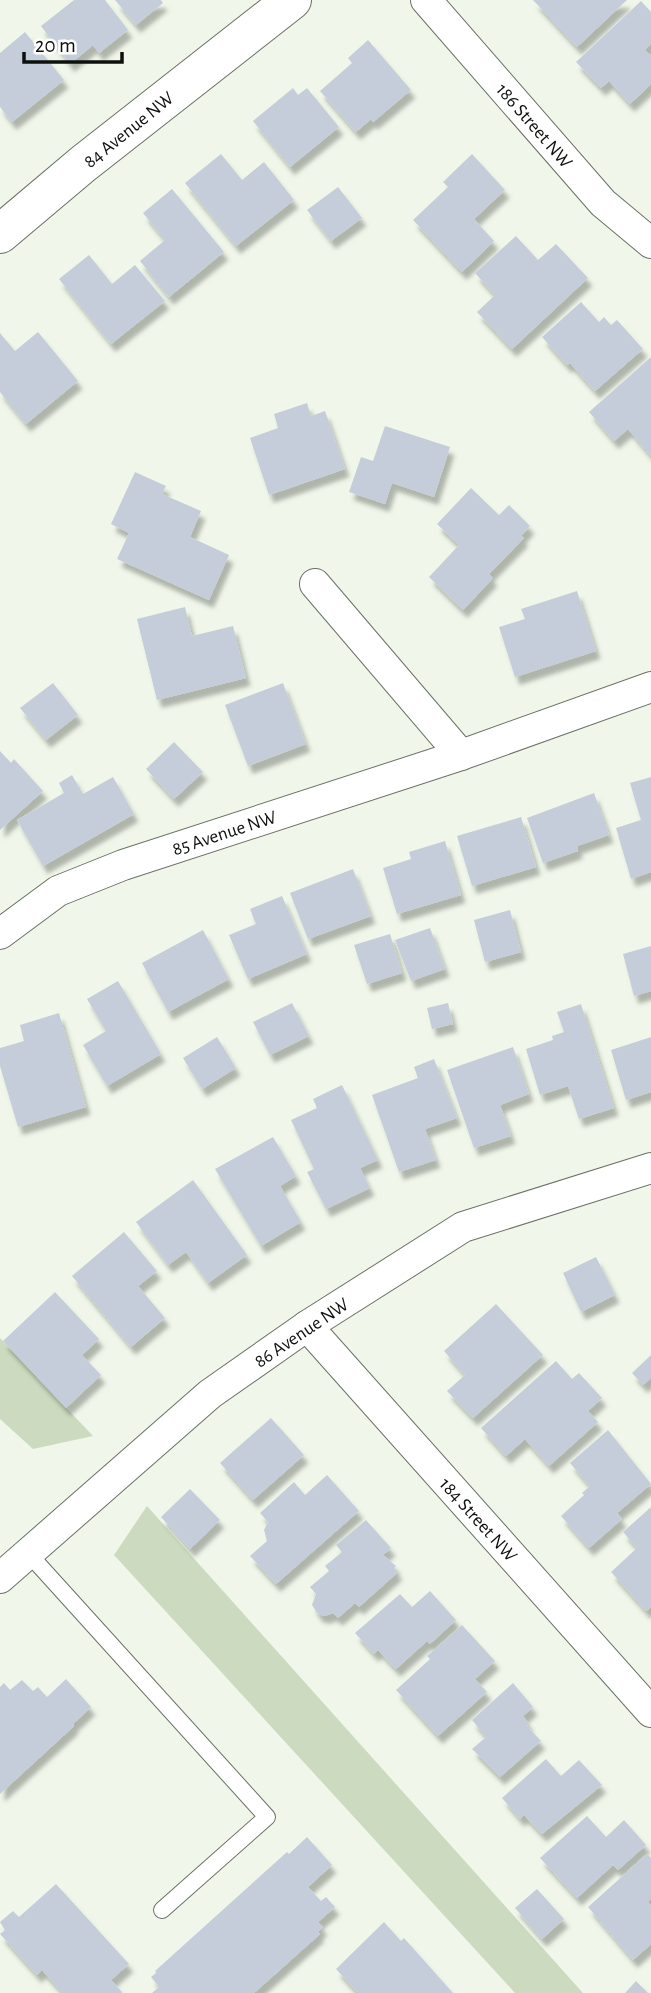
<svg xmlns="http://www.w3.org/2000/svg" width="651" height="1993" font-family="'Alegreya Sans',sans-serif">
	<defs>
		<filter id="shadow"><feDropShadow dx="4.5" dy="8" stdDeviation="2" flood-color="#0004"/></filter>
	</defs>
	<rect width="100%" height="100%" fill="#f0f7ea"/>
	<g fill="#ccdbc0">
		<polygon points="0,1338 93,1436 33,1449 0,1419"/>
		<polygon points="147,1506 583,1993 515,1993 114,1555"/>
	</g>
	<g fill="#c4cdd9" filter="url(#shadow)">
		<polygon points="74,0 105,0 128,30 99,53 93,45 70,64 41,26"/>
		<polygon points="115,0 161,0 163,3 136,25"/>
		<polygon points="533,0 627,0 577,47"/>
		<polygon points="641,1 651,12 651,44 645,50 651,56 651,84 630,104 609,81 601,88 576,62"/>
		<polygon points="25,32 64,80 12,122 0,107 0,53"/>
		<polygon points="368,40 411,90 373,122 371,119 356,132 320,91 352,63 348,58"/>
		<polygon points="293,88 298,95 307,88 339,127 290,167 253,121"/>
		<polygon points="221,154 242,180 264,162 294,200 236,246 185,183"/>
		<polygon points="472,154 505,190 474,219 494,241 462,272 413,220 448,187 443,182"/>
		<polygon points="338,187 362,218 331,241 307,210"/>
		<polygon points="172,189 224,252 169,297 140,261 165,240 143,213"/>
		<polygon points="516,236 538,260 556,244 588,278 512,349 477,312 495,295 475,273"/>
		<polygon points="89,255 112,284 135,265 165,301 111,344 59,279"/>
		<polygon points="581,302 599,322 604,317 611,325 617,320 643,349 595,391 570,363 567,365 542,337"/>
		<polygon points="38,332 78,381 26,424 0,392 0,333 15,351"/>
		<polygon points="651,357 651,456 628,429 614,441 589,412"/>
		<polygon points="307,403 311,416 325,411 345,469 269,495 250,438 278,428 274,414"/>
		<polygon points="385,426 450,447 434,497 392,483 385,504 349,492 361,457 373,461"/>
		<polygon points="135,472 166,486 162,494 201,511 190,537 229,555 209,600 117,559 129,533 111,524"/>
		<polygon points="471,488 499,515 509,505 530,526 521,536 524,538 489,574 493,578 463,610 429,577 459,545 437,524"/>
		<polygon points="577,591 596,651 515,677 499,627 525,619 521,609"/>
		<polygon points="185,607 192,636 233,626 246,678 157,700 137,619"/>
		<polygon points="53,683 78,715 46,740 20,708"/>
		<polygon points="283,683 306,744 248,766 225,705"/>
		<polygon points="174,742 203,772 174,799 146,769"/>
		<polygon points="0,751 11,763 14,759 43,791 0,830"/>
		<polygon points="72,775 83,794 113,777 134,814 43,866 17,820 64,793 59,783"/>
		<polygon points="651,777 651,872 631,879 616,828 641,820 630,783"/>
		<polygon points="594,793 609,835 577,846 578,851 543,863 527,818"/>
		<polygon points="521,817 536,867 472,886 457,836"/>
		<polygon points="445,841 461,895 397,914 383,868 411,859 409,852"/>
		<polygon points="353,869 371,916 308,939 290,893"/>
		<polygon points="282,896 307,954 248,979 229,935 256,924 250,909"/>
		<polygon points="510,910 521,952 485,962 474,920"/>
		<polygon points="430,928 445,969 411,981 395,940"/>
		<polygon points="203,930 229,979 168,1012 142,963"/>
		<polygon points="390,934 402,973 367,984 354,945"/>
		<polygon points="651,946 651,991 634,996 623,954"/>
		<polygon points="118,981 161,1054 107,1086 83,1045 106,1031 87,999"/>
		<polygon points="292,1003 309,1036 270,1055 253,1022"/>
		<polygon points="448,1003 453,1024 432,1029 427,1008"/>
		<polygon points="581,1004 614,1108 579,1119 568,1086 540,1095 526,1049 553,1040 552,1036 564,1032 557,1012"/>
		<polygon points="59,1013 86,1107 18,1127 0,1066 0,1048 24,1041 20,1025"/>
		<polygon points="217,1037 236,1068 202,1089 183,1058"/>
		<polygon points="651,1037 651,1092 626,1100 611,1050"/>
		<polygon points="513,1047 529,1094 500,1105 511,1136 474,1148 447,1070"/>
		<polygon points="434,1059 457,1118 425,1129 436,1160 399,1172 372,1095 418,1078 414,1067"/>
		<polygon points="342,1085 378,1160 360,1168 370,1188 326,1209 307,1172 314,1169 291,1120 317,1108 313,1099"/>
		<polygon points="273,1137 296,1176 280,1186 301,1222 261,1246 215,1169"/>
		<polygon points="193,1180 247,1255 208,1283 186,1252 168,1265 136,1222"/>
		<polygon points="124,1232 157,1271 138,1286 165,1318 131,1347 72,1276"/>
		<polygon points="596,1257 615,1295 581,1312 563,1273"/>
		<polygon points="55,1292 99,1339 82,1355 101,1375 66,1408 3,1341"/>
		<polygon points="496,1304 543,1355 473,1418 447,1391 465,1375 444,1351"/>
		<polygon points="651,1355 651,1378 643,1385 632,1373"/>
		<polygon points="556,1361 572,1379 579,1373 602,1398 588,1411 598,1422 549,1466 525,1439 506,1456 481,1428"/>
		<polygon points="271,1418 304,1455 253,1500 220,1463"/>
		<polygon points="608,1430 651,1484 617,1513 622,1519 589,1548 561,1516 584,1495 582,1493 590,1486 570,1463"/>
		<polygon points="327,1475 359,1511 276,1584 250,1556 267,1541 264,1530 268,1522 260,1513 294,1482 305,1495"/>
		<polygon points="190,1489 220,1520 190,1549 161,1517"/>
		<polygon points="651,1507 651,1607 646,1611 611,1572 637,1548 623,1532"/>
		<polygon points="366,1520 391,1548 383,1555 396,1566 394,1568 398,1572 359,1607 355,1603 338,1618 333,1613 325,1616 318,1614 312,1605 316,1594 310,1587 329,1571 325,1566 342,1552 336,1545"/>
		<polygon points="430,1591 456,1620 430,1644 427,1641 396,1669 378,1650 374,1654 355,1633 400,1594 412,1607"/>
		<polygon points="462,1625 495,1661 475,1679 487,1692 438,1736 396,1690 430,1659 427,1656"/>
		<polygon points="66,1679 91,1707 73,1724 74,1726 0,1794 0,1687 4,1683 10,1690 22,1680 33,1691 38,1687 47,1697"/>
		<polygon points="513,1683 533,1707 523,1716 529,1724 527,1726 541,1741 500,1777 472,1749 486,1737 472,1720"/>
		<polygon points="546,1759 561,1776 579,1760 602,1785 542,1834 524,1815 520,1819 502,1798"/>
		<polygon points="587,1816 606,1837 624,1820 646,1845 618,1870 613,1865 577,1898 540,1858"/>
		<polygon points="307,1837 332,1865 308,1887 321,1901 326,1897 335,1907 318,1922 323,1927 318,1932 320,1934 254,1993 152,1993 159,1987 151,1977 156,1973 155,1971 287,1852 289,1854"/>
		<polygon points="647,1854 651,1858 651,1899 648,1902 651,1906 651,1944 633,1960 588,1907"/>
		<polygon points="56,1884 129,1964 111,1980 122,1992 121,1993 63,1993 42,1970 37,1975 0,1934 5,1930 0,1922 13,1911 19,1917"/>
		<polygon points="537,1889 564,1919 542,1939 515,1908"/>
		<polygon points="384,1922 401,1941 404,1938 453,1993 358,1993 336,1969"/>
		<polygon points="636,1981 648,1993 625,1993"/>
	</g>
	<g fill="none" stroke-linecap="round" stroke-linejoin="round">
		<g stroke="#6a7166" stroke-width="18">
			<polyline id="lane" points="28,1553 267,1817 162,1910"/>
		</g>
		<g stroke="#6a7166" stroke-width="32">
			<g id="street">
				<polyline points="426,0 603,203 651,243"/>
				<polyline points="315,584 461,755"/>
				<polyline points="0,934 58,891 123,865 461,755 651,687"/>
				<polyline points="307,1326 651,1712"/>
				<polyline points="0,1578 210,1394 307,1326 463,1227 651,1168"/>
			</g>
		</g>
		<g stroke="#6a7166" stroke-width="40">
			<polyline id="secondary" points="0,234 83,164 292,0"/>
		</g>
		<use href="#lane" stroke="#fff" stroke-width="16"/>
		<use href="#street" stroke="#fff" stroke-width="30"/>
		<use href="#secondary" stroke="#fff" stroke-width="38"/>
	</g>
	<g text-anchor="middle" stroke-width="5" stroke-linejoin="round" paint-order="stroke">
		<g font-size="19" fill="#0d100c" stroke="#fff">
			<text transform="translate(535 125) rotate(49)" y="7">186 Street NW</text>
			<text transform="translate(128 129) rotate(-39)" y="7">84 Avenue NW</text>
			<text transform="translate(224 832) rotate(-18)" y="7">85 Avenue NW</text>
			<text transform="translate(301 1332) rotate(-34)" y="7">86 Avenue NW</text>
			<text transform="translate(479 1519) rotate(48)" y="7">184 Street NW</text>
		</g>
	</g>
	<path d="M24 52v10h98v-10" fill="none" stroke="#0d100c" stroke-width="3.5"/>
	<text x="35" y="52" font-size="21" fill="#0d100c" stroke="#ffffff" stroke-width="5" paint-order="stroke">20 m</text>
</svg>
